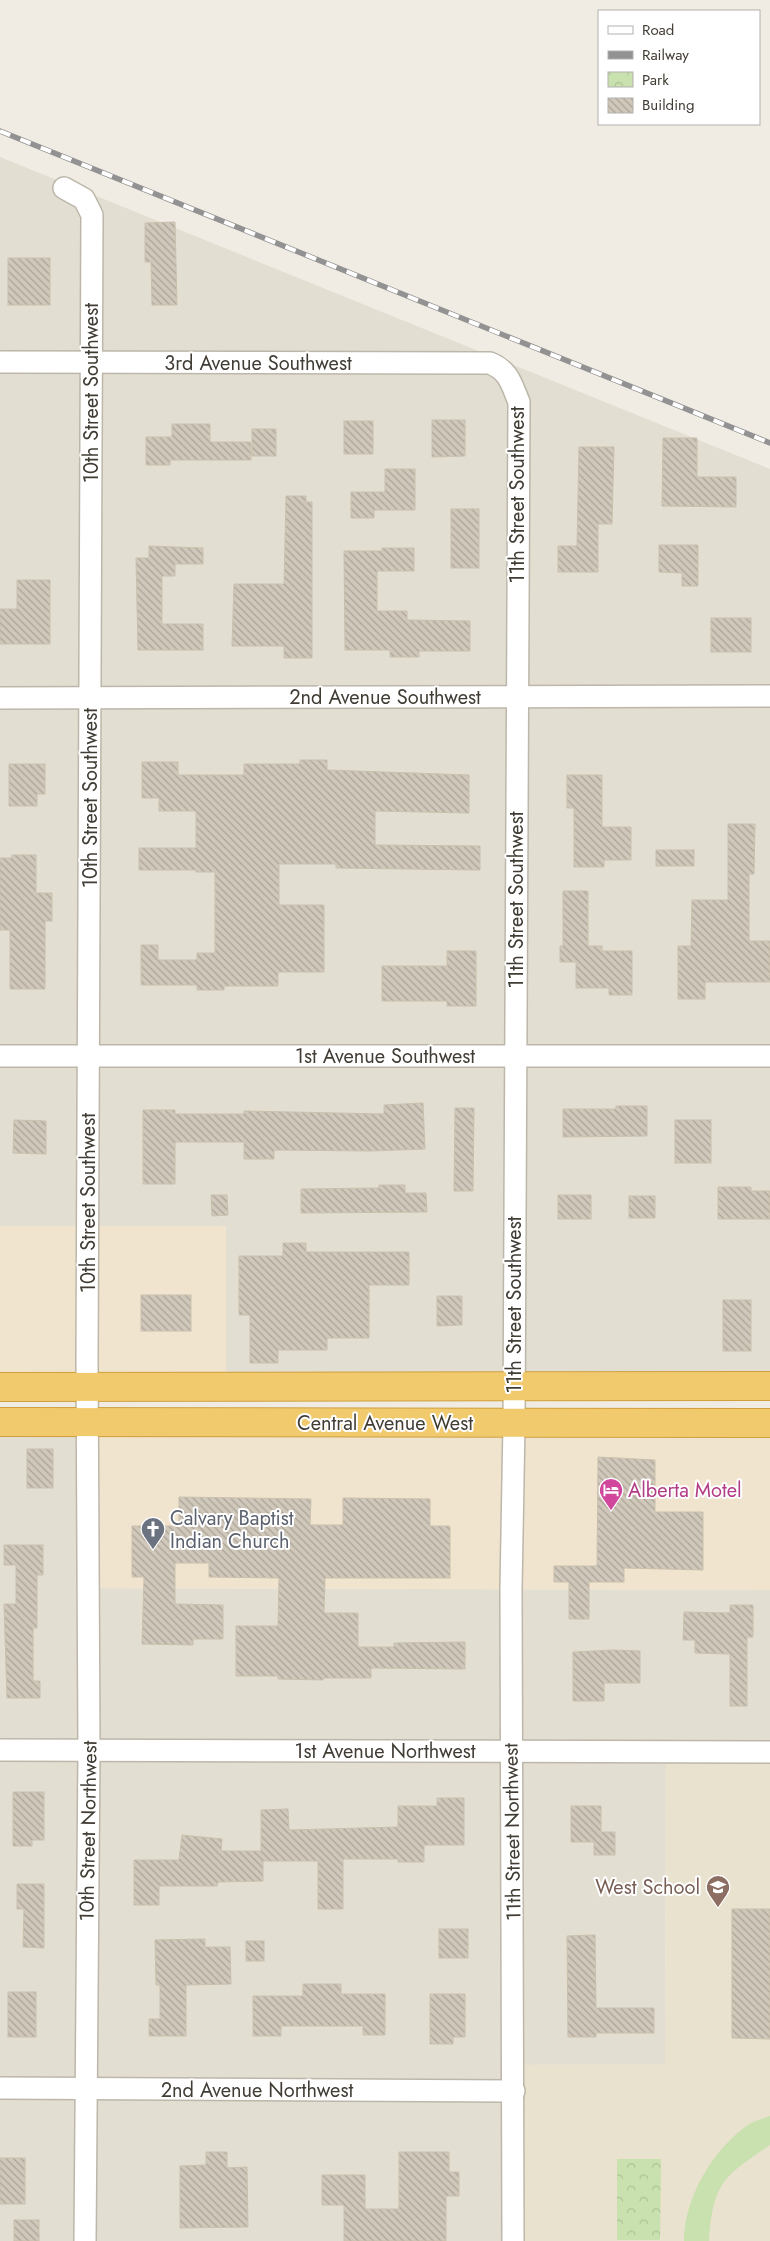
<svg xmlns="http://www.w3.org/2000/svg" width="770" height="2241" font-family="Jost,sans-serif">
	<defs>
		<pattern id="park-crowns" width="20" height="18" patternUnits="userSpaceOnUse" patternTransform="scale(1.25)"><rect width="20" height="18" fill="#c8e1ae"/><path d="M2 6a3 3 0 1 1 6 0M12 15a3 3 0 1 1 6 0" fill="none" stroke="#adc296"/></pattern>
		<pattern id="building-back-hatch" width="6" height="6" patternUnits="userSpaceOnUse" patternTransform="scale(1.25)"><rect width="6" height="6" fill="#d0c8ba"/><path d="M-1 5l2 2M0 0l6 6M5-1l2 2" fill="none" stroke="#aaa498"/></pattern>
	</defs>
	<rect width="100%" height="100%" fill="#f0ece3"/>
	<g fill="#e3ded2">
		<polygon points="0,157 770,469 770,1386 226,1387 226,1226 0,1226"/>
		<polygon points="0,1422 87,1422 88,1588 770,1590 770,1752 666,1752 665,2064 514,2065 513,2241 0,2241"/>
	</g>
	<g fill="#f1e4cf">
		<rect x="0" y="1226" width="226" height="161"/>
		<polygon points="87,1422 770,1423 770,1590 88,1588"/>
	</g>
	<polygon fill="#e8e2ce" points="666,1752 770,1752 770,2241 513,2241 514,2065 665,2064"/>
	<polygon fill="url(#park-crowns)" points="617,2159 661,2159 660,2240 617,2240"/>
	<path fill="#c8e1ae" d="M770 2116V2145C723 2177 713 2183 709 2241H684C684 2198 713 2149 748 2125 754 2121 763 2119 770 2116Z"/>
	<g fill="url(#building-back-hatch)" stroke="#cac0ad">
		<polygon points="175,222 177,305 152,305 151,262 145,262 145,223"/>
		<rect x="8" y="258" width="42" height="47"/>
		<polygon points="432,420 465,420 465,456 432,457"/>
		<rect x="344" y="421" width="29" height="33"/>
		<polygon points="172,424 210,424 210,442 251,442 251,460 170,460 170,465 146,465 146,437 172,437"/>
		<rect x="252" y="429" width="24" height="27"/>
		<polygon points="663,438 697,438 697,477 736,477 736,507 662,506"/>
		<polygon points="579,447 614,447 612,524 598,524 598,572 558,572 558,546 577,546"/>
		<polygon points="385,469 415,469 415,510 374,510 374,518 351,518 351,492 385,492"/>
		<polygon points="286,496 306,496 306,502 312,502 312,658 284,658 284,646 232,646 234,584 284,584"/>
		<rect x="451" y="509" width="28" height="59"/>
		<polygon points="659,545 698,545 698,586 682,586 682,573 659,572"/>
		<polygon points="149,546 203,548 203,564 175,564 175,576 162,576 162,624 203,624 203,650 138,650 136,558 149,558"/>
		<polygon points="382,548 414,548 414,571 377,571 377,611 407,611 407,620 470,621 470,651 419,651 419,657 390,657 390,650 345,650 344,551 382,551"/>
		<polygon points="17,580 50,580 50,644 0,644 0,609 17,609"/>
		<rect x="711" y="618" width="40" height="34"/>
		<polygon points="300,760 327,760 327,770 469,775 469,813 375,811 375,845 480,846 480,870 336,868 336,864 279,864 279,905 324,905 324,972 278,972 278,986 224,986 224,990 197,990 197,985 141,985 141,945 158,945 158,960 197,960 197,953 215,953 215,872 196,872 196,870 139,870 139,848 196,848 196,811 159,811 159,798 142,798 142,762 178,762 178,775 244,775 244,764 300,764"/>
		<polygon points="9,764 45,764 45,794 37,794 37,806 9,806"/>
		<polygon points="567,775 602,775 602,827 631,827 631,860 604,860 604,867 574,867 574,808 567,808"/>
		<polygon points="728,824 755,824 754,874 749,874 749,941 770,941 770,982 705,982 705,999 678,999 678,946 691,946 692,900 728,900"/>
		<rect x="656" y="850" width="38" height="16"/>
		<polygon points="12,855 36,855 36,893 52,893 52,921 45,921 45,989 10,989 10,930 0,930 0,858 12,858"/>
		<polygon points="563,891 588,891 588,946 602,946 602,951 632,951 632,995 609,995 609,988 576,988 576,962 560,962 560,946 563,946"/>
		<polygon points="447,951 476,951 476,1006 447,1006 447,1001 382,1001 382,966 447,966"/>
		<polygon points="423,1103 425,1149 371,1151 274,1150 274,1159 244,1159 244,1142 175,1142 175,1184 143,1184 143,1110 175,1110 175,1114 244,1114 244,1111 384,1114 384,1105"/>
		<polygon points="616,1106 647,1106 647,1136 563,1137 563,1109 616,1109"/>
		<polygon points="455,1108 474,1108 473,1191 454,1191"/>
		<polygon points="14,1120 46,1121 46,1154 13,1153"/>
		<rect x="675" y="1120" width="36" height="43"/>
		<polygon points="379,1185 405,1185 405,1193 426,1193 427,1212 301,1213 301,1189 379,1188"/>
		<polygon points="718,1187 751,1187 751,1191 770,1191 770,1219 718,1219"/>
		<polygon points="211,1195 227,1195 228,1215 212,1216"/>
		<rect x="558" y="1195" width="33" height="24"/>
		<rect x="629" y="1196" width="26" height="22"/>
		<polygon points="283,1243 306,1243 306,1252 409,1252 409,1285 369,1285 369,1338 327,1338 327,1350 278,1350 278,1363 250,1363 250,1315 239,1315 239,1256 283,1256"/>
		<rect x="141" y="1295" width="50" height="36"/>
		<polygon points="437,1296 462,1296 462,1325 437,1326"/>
		<rect x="723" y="1300" width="28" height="51"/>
		<rect x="27" y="1449" width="26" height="39"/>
		<polygon points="598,1457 655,1460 655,1512 703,1512 703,1570 624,1568 624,1582 589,1582 589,1619 569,1619 569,1582 554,1582 554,1566 597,1566"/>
		<polygon points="179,1497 311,1499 310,1525 343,1525 343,1498 430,1499 430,1526 450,1526 450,1578 325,1578 324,1613 358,1613 358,1647 394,1647 394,1643 465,1642 465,1669 371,1668 371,1678 323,1678 323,1680 278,1679 278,1676 236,1676 236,1626 278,1626 279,1578 209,1577 209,1563 175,1563 175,1604 223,1605 223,1639 193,1639 193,1645 142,1644 144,1577 132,1577 132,1526 179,1526"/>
		<polygon points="4,1545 43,1545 43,1575 37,1575 37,1628 33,1628 33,1681 40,1681 40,1698 7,1698 4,1604 16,1604 16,1565 4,1565"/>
		<polygon points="730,1605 753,1605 753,1637 747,1637 747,1706 730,1706 730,1654 695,1653 695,1640 683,1640 684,1612 730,1613"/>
		<polygon points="613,1650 640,1651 640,1683 604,1683 604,1701 573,1701 573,1652"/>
		<polygon points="13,1792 44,1792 44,1840 32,1840 32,1846 13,1846"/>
		<polygon points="437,1798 464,1798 464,1845 424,1845 424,1862 398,1862 398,1859 343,1859 343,1909 318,1909 318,1861 263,1861 263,1881 218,1882 217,1886 159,1886 159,1905 134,1905 134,1860 179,1860 182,1835 222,1839 221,1851 261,1851 261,1810 288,1809 289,1830 398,1827 398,1806 437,1806"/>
		<polygon points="571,1806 601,1806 601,1832 615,1832 615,1855 594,1855 594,1842 571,1842"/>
		<polygon points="17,1884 44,1884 44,1948 23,1947 24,1909 17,1909"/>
		<polygon points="732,1909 770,1909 770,2039 732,2038"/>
		<rect x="439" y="1929" width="29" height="29"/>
		<polygon points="595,1935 596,2008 654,2008 654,2033 596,2033 596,2037 568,2037 567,1936"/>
		<polygon points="205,1939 205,1947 230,1947 231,1984 186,1985 186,2036 149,2036 149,2019 160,2019 160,1985 156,1985 155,1940"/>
		<rect x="246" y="1941" width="18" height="20"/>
		<polygon points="303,1984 341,1984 341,1994 385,1994 385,2035 363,2035 363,2026 281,2026 281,2036 253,2036 253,1996 303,1996"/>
		<rect x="8" y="1992" width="28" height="45"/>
		<polygon points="430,1994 465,1994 465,2037 453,2037 453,2044 430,2044"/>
		<polygon points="206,2152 227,2152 227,2168 247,2167 248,2227 180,2228 180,2166 206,2165"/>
		<polygon points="399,2152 449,2152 449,2172 459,2172 459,2196 446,2196 446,2241 344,2241 344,2205 322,2205 322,2175 365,2175 365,2209 399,2209"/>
		<rect x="0" y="2158" width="25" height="46"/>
		<rect x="14" y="2220" width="25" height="21"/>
	</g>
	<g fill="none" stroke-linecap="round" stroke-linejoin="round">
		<g stroke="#bdb7aa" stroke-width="24">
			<g id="minor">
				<polyline points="64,188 84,199 92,215 87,1360 89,1750 85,2241"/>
				<path d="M0 362 490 363C509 371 511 383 519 402L514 1424 511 1589 513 2241"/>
				<polyline points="0,698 770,696"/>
				<polyline points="0,1056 770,1056"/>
				<polyline points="0,1750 770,1752"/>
				<polyline points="0,2088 514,2091"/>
			</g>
		</g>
		<g stroke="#cf9f3e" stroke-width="30">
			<g id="highway">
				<polyline points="0,1387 770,1386"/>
				<polyline points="0,1422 770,1423"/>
			</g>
		</g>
		<use href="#minor" stroke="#fff" stroke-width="21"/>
		<use href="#highway" stroke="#f1ca6d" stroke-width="28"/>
		<g stroke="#929292" stroke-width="5.5">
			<polyline id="rail" points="0,131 770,443"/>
		</g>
		<use href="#rail" stroke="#fff" stroke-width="4" stroke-dasharray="11" stroke-linecap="butt"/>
	</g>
	<defs>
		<g id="hotel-pin" transform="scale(1.25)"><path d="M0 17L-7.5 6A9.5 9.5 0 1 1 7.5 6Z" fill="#d1479c" stroke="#fff"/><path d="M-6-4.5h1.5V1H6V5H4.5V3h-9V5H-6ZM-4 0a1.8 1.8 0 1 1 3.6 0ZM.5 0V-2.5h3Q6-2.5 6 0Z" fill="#fff"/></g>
		<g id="church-pin" transform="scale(1.25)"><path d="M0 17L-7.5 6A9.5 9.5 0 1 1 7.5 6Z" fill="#6b7280" stroke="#fff"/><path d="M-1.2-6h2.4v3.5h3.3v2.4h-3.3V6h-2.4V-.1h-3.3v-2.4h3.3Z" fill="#fff"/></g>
		<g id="school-pin" transform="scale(1.25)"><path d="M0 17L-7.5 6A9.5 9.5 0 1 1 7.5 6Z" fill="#8d6e63" stroke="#fff"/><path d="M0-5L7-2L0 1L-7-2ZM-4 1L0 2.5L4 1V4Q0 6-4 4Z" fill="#fff"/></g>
	</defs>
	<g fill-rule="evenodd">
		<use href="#hotel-pin" x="611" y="1490"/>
		<use href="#church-pin" x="153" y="1529"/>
		<use href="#school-pin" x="718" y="1887"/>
	</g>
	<g text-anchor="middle" stroke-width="4" stroke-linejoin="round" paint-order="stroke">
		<g font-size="20" fill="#413c34" stroke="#fff">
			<text x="258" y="370">3rd Avenue Southwest</text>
			<text transform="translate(91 393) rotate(-90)" y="7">10th Street Southwest</text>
			<text transform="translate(517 495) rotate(-90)" y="7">11th Street Southwest</text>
			<text x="385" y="704">2nd Avenue Southwest</text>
			<text transform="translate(90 798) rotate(-90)" y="7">10th Street Southwest</text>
			<text transform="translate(516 900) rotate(-90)" y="7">11th Street Southwest</text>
			<text x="385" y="1063">1st Avenue Southwest</text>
			<text transform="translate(88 1203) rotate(-90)" y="7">10th Street Southwest</text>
			<text transform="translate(514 1305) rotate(-90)" y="7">11th Street Southwest</text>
			<text x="385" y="1430">Central Avenue West</text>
			<text x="385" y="1758">1st Avenue Northwest</text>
			<text transform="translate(88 1831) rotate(-89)" y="7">10th Street Northwest</text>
			<text transform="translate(512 1832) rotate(-91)" y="7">11th Street Northwest</text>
			<text x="257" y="2097">2nd Avenue Northwest</text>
		</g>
		<g font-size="20" fill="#b23c85" stroke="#fff" text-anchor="start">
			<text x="628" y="1497">Alberta Motel</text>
		</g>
		<g font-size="20" fill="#5b616d" stroke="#fff" text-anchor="start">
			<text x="170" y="1525">Calvary Baptist<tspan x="170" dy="23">Indian Church</tspan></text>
		</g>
		<g font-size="20" fill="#785e54" stroke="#fff" text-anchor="end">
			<text x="700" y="1894">West School</text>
		</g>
	</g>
	<rect x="598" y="10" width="162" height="115" fill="#ffffff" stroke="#b3b1ae"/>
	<rect x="608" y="26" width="25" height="8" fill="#ffffff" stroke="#b3b1ae"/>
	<text x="642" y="35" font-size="15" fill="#413c34">Road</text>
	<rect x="608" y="51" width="25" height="8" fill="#929292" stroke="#b3b1ae"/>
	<text x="642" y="60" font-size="15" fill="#413c34">Railway</text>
	<rect x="608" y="72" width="25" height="15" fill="url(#park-crowns)" stroke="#b3b1ae"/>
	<text x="642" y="85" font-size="15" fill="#413c34">Park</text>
	<rect x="608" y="98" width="25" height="15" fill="url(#building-back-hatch)" stroke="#b3b1ae"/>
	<text x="642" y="110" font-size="15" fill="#413c34">Building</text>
</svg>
